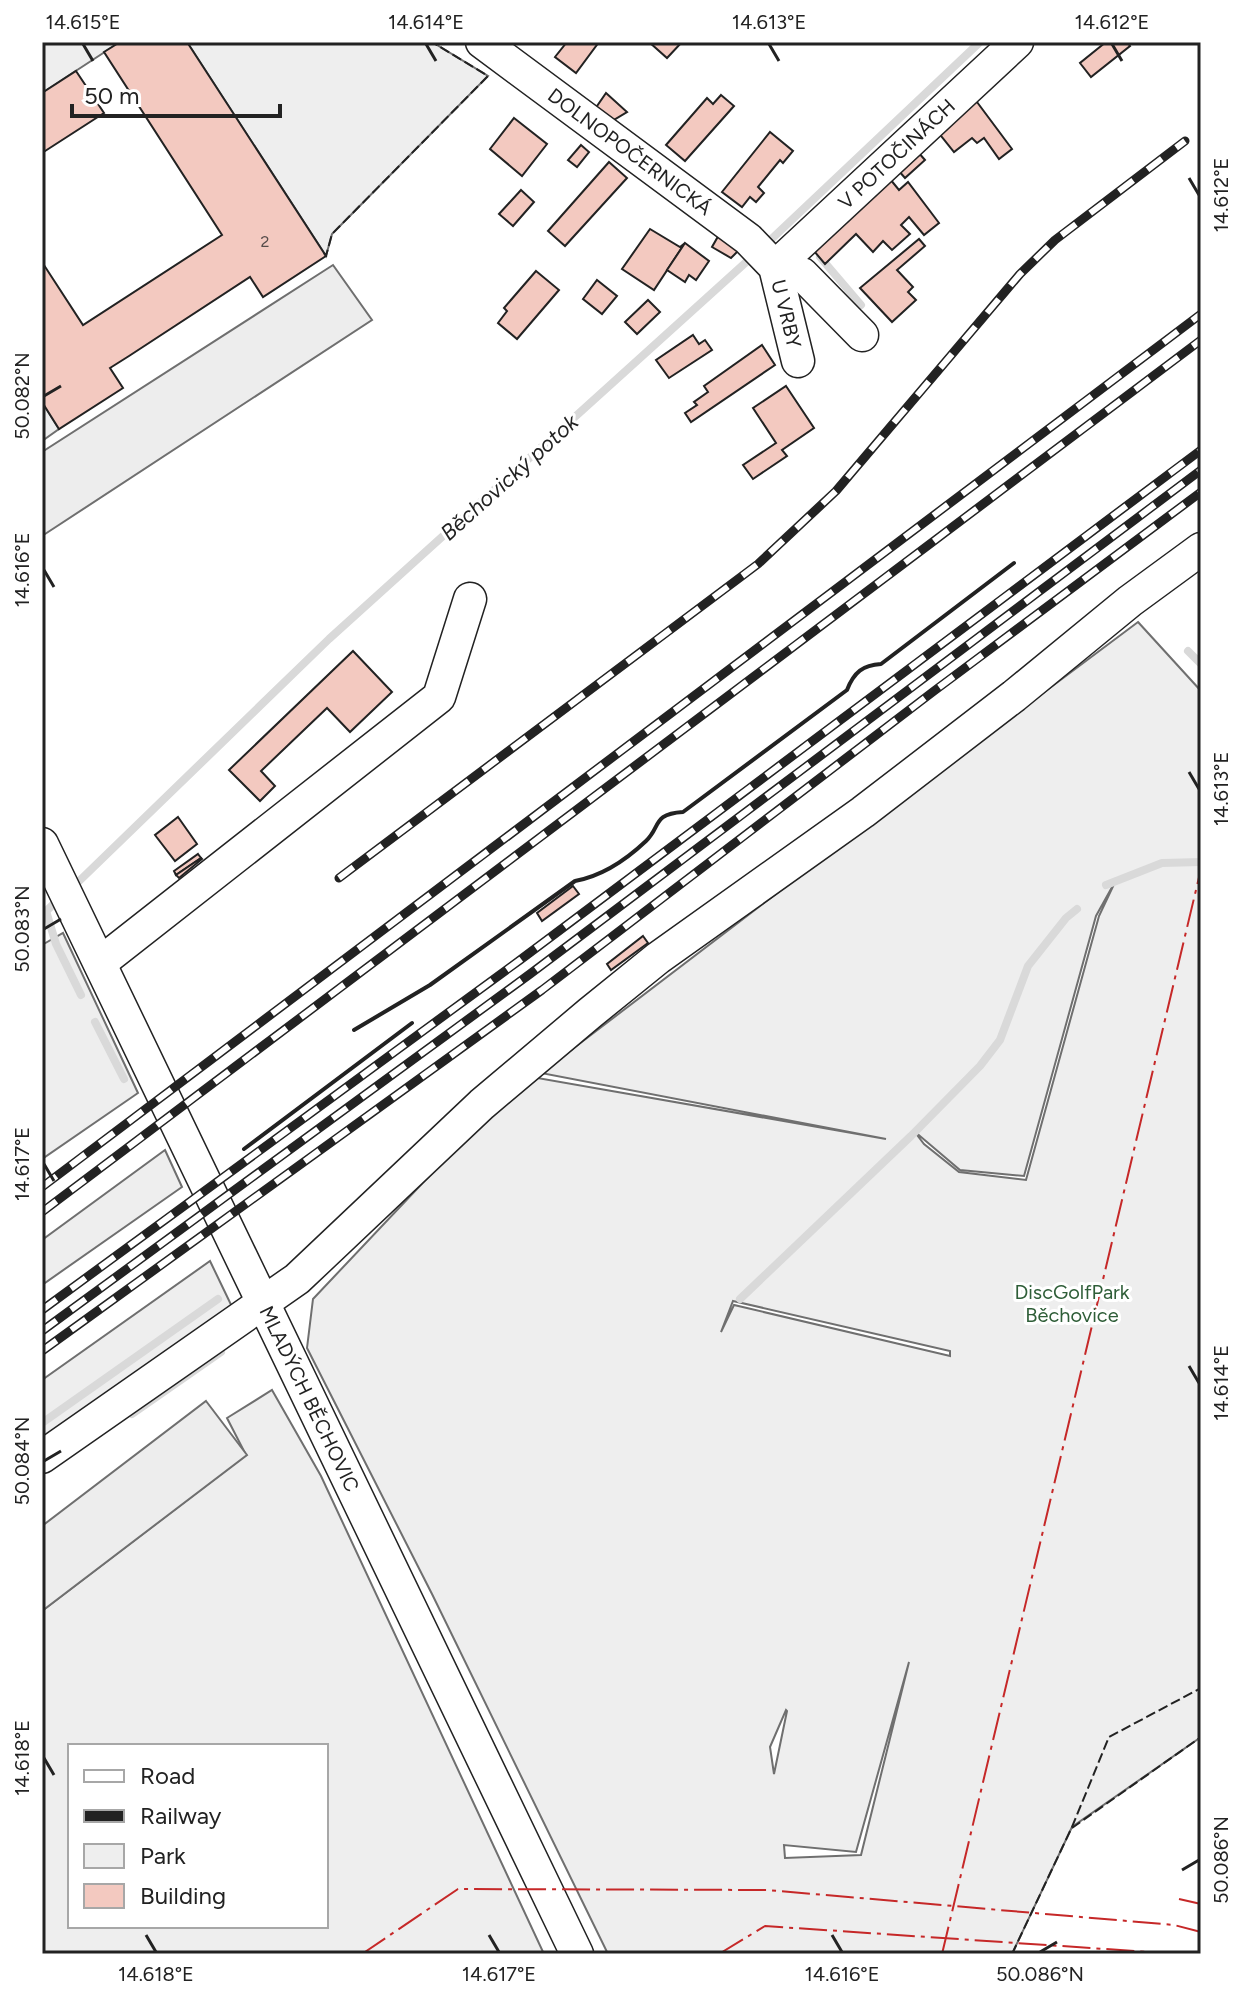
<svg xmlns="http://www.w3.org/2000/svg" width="1243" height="1996" font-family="Figtree,sans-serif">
	<rect width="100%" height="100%" fill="#fff"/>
	<g fill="#eee" stroke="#6f6f6f" stroke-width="2" fill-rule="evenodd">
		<polygon points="42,42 120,42 42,93"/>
		<polygon points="187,42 432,42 488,76 332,234 326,256"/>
		<polygon points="42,402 59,429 42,441"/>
		<path d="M1138 622 1201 691V861L1164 862 1146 869 1163 865 1201 863V1737L1072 1827 1012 1954H608L432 1594 307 1348 313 1299 433 1172 532 1077 886 1139 541 1073 852 836ZM1116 880 1099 916 1026 1180 959 1172 924 1144 914 1131 960 1170 1024 1176 1096 916ZM733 1301 950 1351V1356L734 1305 721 1332ZM909 1662 861 1855 785 1858 784 1845 856 1852ZM786 1710 787 1711 774 1774 770 1747Z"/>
		<polygon points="63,933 138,1093 42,1159 42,945"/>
		<polygon points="165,1150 182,1187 42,1285 42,1240"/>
		<polygon points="210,1261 235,1313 42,1448 42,1380"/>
		<path d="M272 1390 321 1476 544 1954H42V1611L246 1455 227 1418ZM70 1746H326V1926H70Z"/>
	</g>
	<g fill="#ededed" stroke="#6f6f6f" stroke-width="2">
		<polygon points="333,265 372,320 42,536 42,452"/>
		<polygon points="206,1401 247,1455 42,1611 42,1526"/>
	</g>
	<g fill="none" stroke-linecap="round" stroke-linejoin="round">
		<g stroke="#d9d9d9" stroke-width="8">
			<polyline points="764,246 980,42"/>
			<polyline points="820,257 861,305"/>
			<polyline points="1188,651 1201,664"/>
			<polyline points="1106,885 1162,863 1201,862"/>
			<polyline points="72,888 329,639 754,255"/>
			<polyline points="46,911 56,944 81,995"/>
			<polyline points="42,915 59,899"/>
			<polyline points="95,1022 124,1079"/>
			<polyline points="740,1299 911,1136 980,1066 1000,1040 1028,966 1066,918 1077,909"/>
			<polyline points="132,1414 221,1352"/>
			<polyline points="42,1423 218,1299"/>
		</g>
	</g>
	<g fill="#f3c9c0" stroke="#222" stroke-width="2">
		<polygon points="120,42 187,42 326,256 263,297 250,277 129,356 110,368 123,388 59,429 42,402 42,262 83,325 222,235 104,52"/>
		<polygon points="567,42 599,42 576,73 555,57"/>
		<polygon points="649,42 682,42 667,58"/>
		<polygon points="1106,42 1127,42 1130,46 1091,77 1080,63"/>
		<polygon points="76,71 104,113 42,153 42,93"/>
		<polygon points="606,93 627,112 612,121 595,109"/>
		<polygon points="721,95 734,106 685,161 666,145 707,98 713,104"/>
		<polygon points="974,98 1012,149 999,159 984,138 977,143 972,138 954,152 938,132"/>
		<polygon points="514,118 547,144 522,176 490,149"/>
		<polygon points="770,132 793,151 783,163 780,160 758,187 764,193 756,202 750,197 742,207 722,192"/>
		<polygon points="581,145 589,152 577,167 568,160"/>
		<polygon points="918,152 925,160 905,178 898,170"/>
		<polygon points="609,162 627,178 565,246 548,231"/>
		<polygon points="890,179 899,190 908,182 939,223 924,235 909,217 901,225 910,234 892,250 883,241 873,252 856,234 825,264 814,251"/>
		<polygon points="521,190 534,202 513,226 499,214"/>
		<polygon points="650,229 680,247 685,243 654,290 622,269"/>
		<polygon points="720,233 742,247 731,258 712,247"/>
		<polygon points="919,239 925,246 897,270 913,287 908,292 916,300 892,322 860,288"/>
		<polygon points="685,243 709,261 696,280 689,275 685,282 667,270"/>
		<polygon points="536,271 559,290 517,339 498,323 507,311 504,308"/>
		<polygon points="597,280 617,296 602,314 583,299"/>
		<polygon points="648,300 660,312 637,334 625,322"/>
		<polygon points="693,335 699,344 705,340 712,350 669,378 656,360"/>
		<polygon points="762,345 775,365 691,422 685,413 697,405 694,402 708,392 704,386"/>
		<polygon points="786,386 814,428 782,450 787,456 753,479 743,465 776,443 753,408"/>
		<polygon points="353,651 392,692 350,732 327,708 261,771 275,786 260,801 229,770"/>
		<polygon points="178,817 197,844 175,861 155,835"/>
		<polygon points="198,854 201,858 176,875 174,871"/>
		<polygon points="201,858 202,859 179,878 176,875"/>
		<polygon points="573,886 579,894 542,921 537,913"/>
		<polygon points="643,936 648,943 611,970 607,964"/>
	</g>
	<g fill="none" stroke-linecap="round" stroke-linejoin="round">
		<g stroke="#222" stroke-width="35">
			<g id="minor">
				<path id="s1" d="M482 42 748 239 775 267 798 361"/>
				<path id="s2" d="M775 267 1017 42"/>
				<polyline points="775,267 802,274 862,335"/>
				<path id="s3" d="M42 844 577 1954"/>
				<polyline points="100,963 439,697 470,599"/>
				<polyline points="42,1457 297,1279 482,1104 590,1013 658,958 863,812 1014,696 1130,601 1201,549"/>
			</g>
		</g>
		<use href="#minor" stroke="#fff" stroke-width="32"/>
		<g stroke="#222" stroke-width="9">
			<g id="rail">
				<polyline points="339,878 758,564 836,491 1020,274 1055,240 1185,141"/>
				<polyline points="42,1187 1201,314"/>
				<polyline points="42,1212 1201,340"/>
				<polyline points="42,1310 520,960 1201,450"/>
				<polyline points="42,1331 530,974 1201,470"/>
				<polyline points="42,1351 542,990 934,691 1201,492"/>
			</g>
		</g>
		<use href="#rail" stroke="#fff" stroke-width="6" stroke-dasharray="18" stroke-linecap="butt"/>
		<g stroke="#222" stroke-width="2" stroke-dasharray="10 4" stroke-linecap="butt">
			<polyline points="324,253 326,256 332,234 488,76 432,42"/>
			<polyline points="1072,1828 1201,1737"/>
			<polyline points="1012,1954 1072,1827 1109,1737 1201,1688"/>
		</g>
		<g stroke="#222" stroke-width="4">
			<path d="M354 1030 430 985 575 881C602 876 627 859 646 841 661 827 652 814 683 812L847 690C854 672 863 665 881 664L1014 563"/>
			<polyline points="244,1149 412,1023"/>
		</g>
		<g stroke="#c62828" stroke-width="2" stroke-dasharray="28 6 4 6" stroke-linecap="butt">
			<polyline points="1179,1899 1201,1904"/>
			<polyline points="362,1954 458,1889 767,1890 1174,1925 1201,1932"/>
			<polyline points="719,1954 765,1926 1179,1954"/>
			<polyline points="942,1954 1201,869"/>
		</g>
	</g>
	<path fill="none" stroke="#222" stroke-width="3" d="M83 44 93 61M426 44 436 61M769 44 779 61M1112 44 1122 61M1189 178 1199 195M44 396 61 386M44 570 54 587M1189 772 1199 789M44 929 61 919M44 1164 54 1181M1189 1366 1199 1383M44 1461 61 1451M44 1758 54 1775M1182 1870 1199 1860M146 1935 156 1952M489 1935 499 1952M832 1935 842 1952M1040 1952 1057 1942"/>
	<g text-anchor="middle" stroke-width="6" stroke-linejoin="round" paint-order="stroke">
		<g font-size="16" fill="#564c4a">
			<text x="265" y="247">2</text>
		</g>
		<g font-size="20" fill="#222" stroke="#fff">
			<text dy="7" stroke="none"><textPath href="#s1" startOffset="184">DOLNOPOČERNICKÁ</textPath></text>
			<text dy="7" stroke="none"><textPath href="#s2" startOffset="166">V POTOČINÁCH</textPath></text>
			<text dy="7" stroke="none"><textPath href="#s1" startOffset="418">U VRBY</textPath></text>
			<text dy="7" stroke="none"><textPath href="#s3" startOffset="616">MLADÝCH BĚCHOVIC</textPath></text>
		</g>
		<g font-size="20" fill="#2f5e38" stroke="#fff">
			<text x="1072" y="1299">DiscGolfPark<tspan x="1072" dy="23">Běchovice</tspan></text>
		</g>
		<g font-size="22" font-style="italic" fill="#222" stroke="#fff">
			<text transform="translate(509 477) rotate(-42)" y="8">Běchovický potok</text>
		</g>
	</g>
	<rect width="1243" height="1996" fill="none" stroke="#ffffff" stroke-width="88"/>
	<rect x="68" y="1744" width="260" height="184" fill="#ffffff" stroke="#a7a7a7" stroke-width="2"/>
	<rect x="84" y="1770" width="40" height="12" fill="#ffffff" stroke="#a7a7a7" stroke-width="2"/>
	<text x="140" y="1784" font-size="24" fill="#222222">Road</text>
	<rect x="84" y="1810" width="40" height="12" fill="#222222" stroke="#a7a7a7" stroke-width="2"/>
	<text x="140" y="1824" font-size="24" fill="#222222">Railway</text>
	<rect x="84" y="1844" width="40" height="24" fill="#eeeeee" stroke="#a7a7a7" stroke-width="2"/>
	<text x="140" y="1864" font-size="24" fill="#222222">Park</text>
	<rect x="84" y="1884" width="40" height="24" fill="#f3c9c0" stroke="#a7a7a7" stroke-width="2"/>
	<text x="140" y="1904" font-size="24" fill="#222222">Building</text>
	<path d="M72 104v12h208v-12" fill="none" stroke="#222222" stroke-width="4"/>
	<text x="84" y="104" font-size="24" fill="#222222" stroke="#ffffff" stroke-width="6" paint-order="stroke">50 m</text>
	<rect x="44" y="44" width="1155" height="1908" fill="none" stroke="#222" stroke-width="3"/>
	<g font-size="20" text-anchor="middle" fill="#222">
		<text x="83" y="29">14.615°E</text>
		<text x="426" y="29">14.614°E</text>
		<text x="769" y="29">14.613°E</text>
		<text x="1112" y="29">14.612°E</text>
		<text transform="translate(1221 195) rotate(-90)" y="7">14.612°E</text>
		<text transform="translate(22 396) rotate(-90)" y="7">50.082°N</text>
		<text transform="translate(22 570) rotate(-90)" y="7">14.616°E</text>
		<text transform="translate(1221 789) rotate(-90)" y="7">14.613°E</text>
		<text transform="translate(22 929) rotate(-90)" y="7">50.083°N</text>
		<text transform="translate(22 1164) rotate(-90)" y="7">14.617°E</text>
		<text transform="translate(1221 1383) rotate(-90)" y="7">14.614°E</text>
		<text transform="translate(22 1461) rotate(-90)" y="7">50.084°N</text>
		<text transform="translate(22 1758) rotate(-90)" y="7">14.618°E</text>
		<text transform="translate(1221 1860) rotate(-90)" y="7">50.086°N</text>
		<text x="156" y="1981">14.618°E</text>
		<text x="499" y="1981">14.617°E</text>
		<text x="842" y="1981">14.616°E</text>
		<text x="1040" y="1981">50.086°N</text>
	</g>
</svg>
